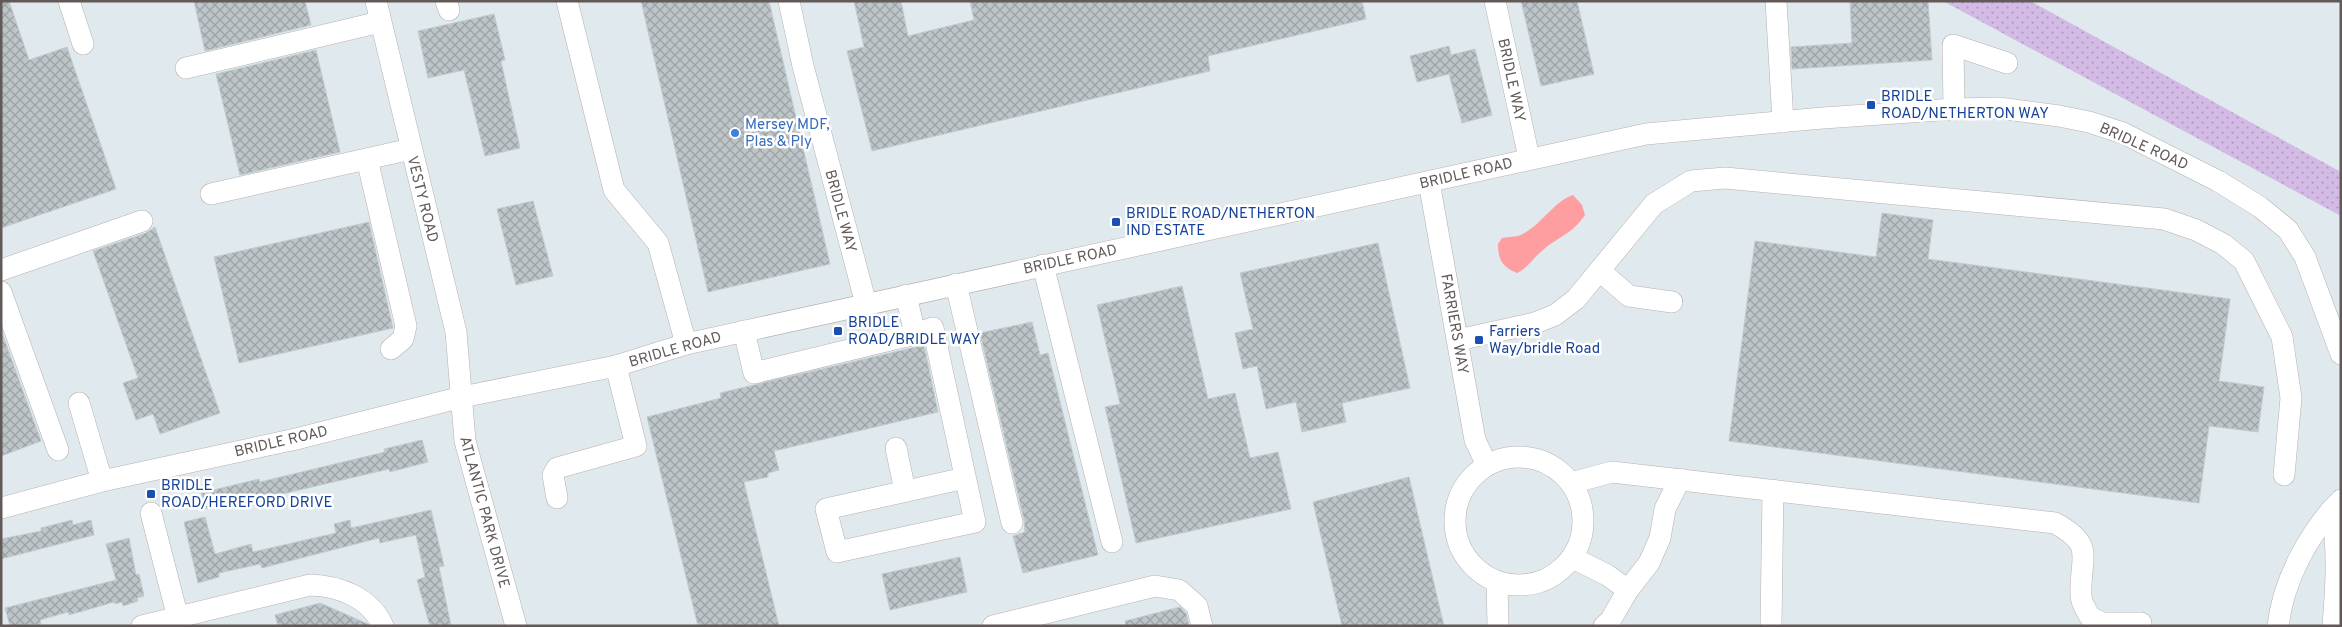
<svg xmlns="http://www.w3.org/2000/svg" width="2342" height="627" font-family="Overpass,sans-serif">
	<defs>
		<pattern id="grass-dots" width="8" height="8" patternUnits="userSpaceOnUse" patternTransform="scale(1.25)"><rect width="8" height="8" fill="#d3bbe6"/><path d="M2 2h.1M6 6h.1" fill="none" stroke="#af9bbd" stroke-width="1.8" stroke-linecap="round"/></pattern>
		<pattern id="building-cross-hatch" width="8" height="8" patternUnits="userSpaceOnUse" patternTransform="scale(1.25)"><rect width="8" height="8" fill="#bdc5c8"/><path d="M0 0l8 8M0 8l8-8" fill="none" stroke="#9da3a5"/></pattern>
	</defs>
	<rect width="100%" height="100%" fill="#e0e9ed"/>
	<polygon fill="url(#grass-dots)" points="1943,1 2030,1 2341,172 2341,216"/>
	<path fill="#ff9ea0" d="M1573 195 1582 205 1585 215C1571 235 1559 236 1543 250 1533 258 1528 268 1517 273 1502 267 1498 259 1498 244L1502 238C1507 237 1513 237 1518 236 1540 228 1551 203 1573 195Z"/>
	<g fill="url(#building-cross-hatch)" stroke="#bfcdd2">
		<polygon points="1,1 9,1 29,60 67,47 116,189 1,228"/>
		<polygon points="194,1 305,1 311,25 205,51"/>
		<polygon points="641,1 769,1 830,264 708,292"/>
		<polygon points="854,1 901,1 908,36 974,20 970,1 1362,1 1366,19 1208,56 1210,71 872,151 847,51 864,47"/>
		<polygon points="1521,1 1577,1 1594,74 1541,86"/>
		<polygon points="1850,1 1928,1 1932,60 1792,69 1791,47 1852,43"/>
		<polygon points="494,14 505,60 501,61 520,148 485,156 464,70 428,78 418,31"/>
		<polygon points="1449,46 1451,55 1475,49 1492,115 1462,123 1449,74 1417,82 1410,56"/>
		<polygon points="316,50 340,152 240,175 216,74"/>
		<polygon points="533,201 553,276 516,285 497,209"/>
		<polygon points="1882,213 1933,220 1928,259 2230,299 2219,381 2264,387 2258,432 2209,426 2199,503 1729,441 1755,241 1876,257"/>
		<polygon points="369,222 393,328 239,363 214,257"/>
		<polygon points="155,227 220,413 160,434 153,414 136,420 123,383 138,378 93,251 146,233"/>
		<polygon points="1378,243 1410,388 1342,403 1346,422 1302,432 1296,402 1266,409 1257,366 1243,369 1235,333 1253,329 1240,273"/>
		<polygon points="1182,286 1208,399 1235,393 1250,458 1278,452 1291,509 1136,543 1105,407 1120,404 1097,305"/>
		<polygon points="1032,322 1040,355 1048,353 1098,555 1023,573 1013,536 1025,532 1024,520 980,333"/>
		<polygon points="1,330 41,441 1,456"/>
		<polygon points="924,345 938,412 774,451 779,470 768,473 768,477 744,482 779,626 698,626 647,417 721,398 720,393"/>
		<polygon points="422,440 428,462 390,472 389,469 269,497 269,494 206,509 201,493 259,479 260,482 385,452 384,449"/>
		<polygon points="1409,477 1444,626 1342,626 1313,502"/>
		<polygon points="431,510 444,566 439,567 451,626 430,626 417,580 425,577 416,535 380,543 379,538 262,568 260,564 219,573 219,577 198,583 184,522 205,517 215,554 251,544 253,552 336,533 334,524 350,520 351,528"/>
		<polygon points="72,520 73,525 91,520 94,535 1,559 1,539 41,531 41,528"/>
		<polygon points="129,538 136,575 139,574 144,596 137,598 138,601 123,606 122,602 115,604 114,602 69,615 68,612 40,620 41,624 10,626 5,608 116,580 106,544"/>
		<polygon points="960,557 967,592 890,610 882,574"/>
		<polygon points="320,603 368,624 368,626 278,626 275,615"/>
		<polygon points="1180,607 1186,613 1189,626 1126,626 1125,621"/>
	</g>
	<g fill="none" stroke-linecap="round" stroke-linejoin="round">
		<g stroke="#b7b0ae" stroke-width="22">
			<g id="minor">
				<polyline points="69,1 83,44"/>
				<polyline points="376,1 456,332 465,441 516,626"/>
				<polyline points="446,1 449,10"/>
				<polyline points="567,1 614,190 658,243 686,344"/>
				<polyline points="789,1 803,66 866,304"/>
				<polyline points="1495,1 1529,158"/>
				<polyline points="1776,1 1783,122"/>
				<polyline points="186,68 380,22"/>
				<polyline points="1954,109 1953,45 2007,63"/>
				<polyline points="367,159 406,326 403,339 391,349"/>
				<polyline points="1429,182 1475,440 1487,465"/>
				<polyline points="211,194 411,149"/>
				<polyline points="1043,265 1112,542"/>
				<polyline points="1,270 142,221"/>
				<polyline points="1600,271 1629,296 1672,302"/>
				<polyline points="956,284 1012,523"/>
				<polyline points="1,292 58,450"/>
				<polyline points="744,331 754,373 915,334 906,295"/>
				<polyline points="915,334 933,328 975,522 837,552 826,509 965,478"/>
				<polyline points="1458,340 1535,323 1555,315 1576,299 1654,204 1691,181 1725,178 2164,219 2196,230 2223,244 2244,261 2282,337 2291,398 2284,475"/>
				<polyline points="79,403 102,481"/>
				<polyline points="896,448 905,491"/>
				<circle cx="1519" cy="521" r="64"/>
				<path d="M1571 483 1612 472 2055 523C2097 546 2079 557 2081 596 2081 603 2087 611 2090 617L2102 623H2141"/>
				<polyline points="557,498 553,475 557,468 636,446 616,366"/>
				<polyline points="1,508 102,481 296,439 462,397 616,366 686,344 1646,134 1823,118 1954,109 1999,108 2059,116 2089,122 2123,133 2218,181 2260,207 2288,230 2305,257 2341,354"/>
				<path d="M2331 510C2339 548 2336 587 2333 626"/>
				<polyline points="151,513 180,626"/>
				<polyline points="1573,558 1607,575 1628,590"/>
				<polyline points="1497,582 1498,626"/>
				<path d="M142 626 310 585C339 586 370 597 383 626"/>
				<polyline points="993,626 1155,586 1179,590 1197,606 1202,626"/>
				<polyline points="1604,626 1610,621 1628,590 1649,563 1660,538 1665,509 1680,479"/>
				<polyline points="1771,626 1773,490"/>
				<path d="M2278 626C2283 581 2309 532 2341 500"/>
			</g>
		</g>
		<use href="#minor" stroke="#fff" stroke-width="21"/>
	</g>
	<g fill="#1a4fb4" stroke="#fff" stroke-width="2">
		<rect x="1866" y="100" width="10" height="10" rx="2.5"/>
		<rect x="1111" y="217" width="10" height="10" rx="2.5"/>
		<rect x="833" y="326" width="10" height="10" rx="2.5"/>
		<rect x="1474" y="335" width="10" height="10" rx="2.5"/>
		<rect x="146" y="489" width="10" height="10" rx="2.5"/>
	</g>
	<circle fill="#3f7fe0" stroke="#fff" stroke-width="2" cx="735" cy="133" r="5"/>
	<g text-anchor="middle" stroke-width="5" stroke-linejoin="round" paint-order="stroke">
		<g font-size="15" fill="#625a59" stroke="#fff">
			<text transform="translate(1512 80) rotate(78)" y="5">BRIDLE WAY</text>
			<text transform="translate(2144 146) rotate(24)" y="5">BRIDLE ROAD</text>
			<text transform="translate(1466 173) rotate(-13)" y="5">BRIDLE ROAD</text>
			<text transform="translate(423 199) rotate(76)" y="5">VESTY ROAD</text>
			<text transform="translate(841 211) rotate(75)" y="5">BRIDLE WAY</text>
			<text transform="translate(1070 259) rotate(-12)" y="5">BRIDLE ROAD</text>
			<text transform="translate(1455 324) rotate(80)" y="5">FARRIERS WAY</text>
			<text transform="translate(675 349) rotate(-16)" y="5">BRIDLE ROAD</text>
			<text transform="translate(281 441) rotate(-13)" y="5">BRIDLE ROAD</text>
			<text transform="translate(485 512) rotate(75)" y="5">ATLANTIC PARK DRIVE</text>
		</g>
		<g font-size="15" fill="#164399" stroke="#fff" text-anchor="start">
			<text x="1881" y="101">BRIDLE<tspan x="1881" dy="17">ROAD/NETHERTON WAY</tspan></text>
			<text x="1126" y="218">BRIDLE ROAD/NETHERTON<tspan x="1126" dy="17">IND ESTATE</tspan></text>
			<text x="848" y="327">BRIDLE<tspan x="848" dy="17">ROAD/BRIDLE WAY</tspan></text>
			<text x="1489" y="336">Farriers<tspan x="1489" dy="17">Way/bridle Road</tspan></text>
			<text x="161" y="490">BRIDLE<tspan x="161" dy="17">ROAD/HEREFORD DRIVE</tspan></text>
		</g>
		<g font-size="15" fill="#366cbe" stroke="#fff" text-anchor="start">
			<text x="745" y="129">Mersey MDF,<tspan x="745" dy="17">Plas &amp; Ply</tspan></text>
		</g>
	</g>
	<rect width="2342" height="627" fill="none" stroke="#625a59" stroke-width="5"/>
</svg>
